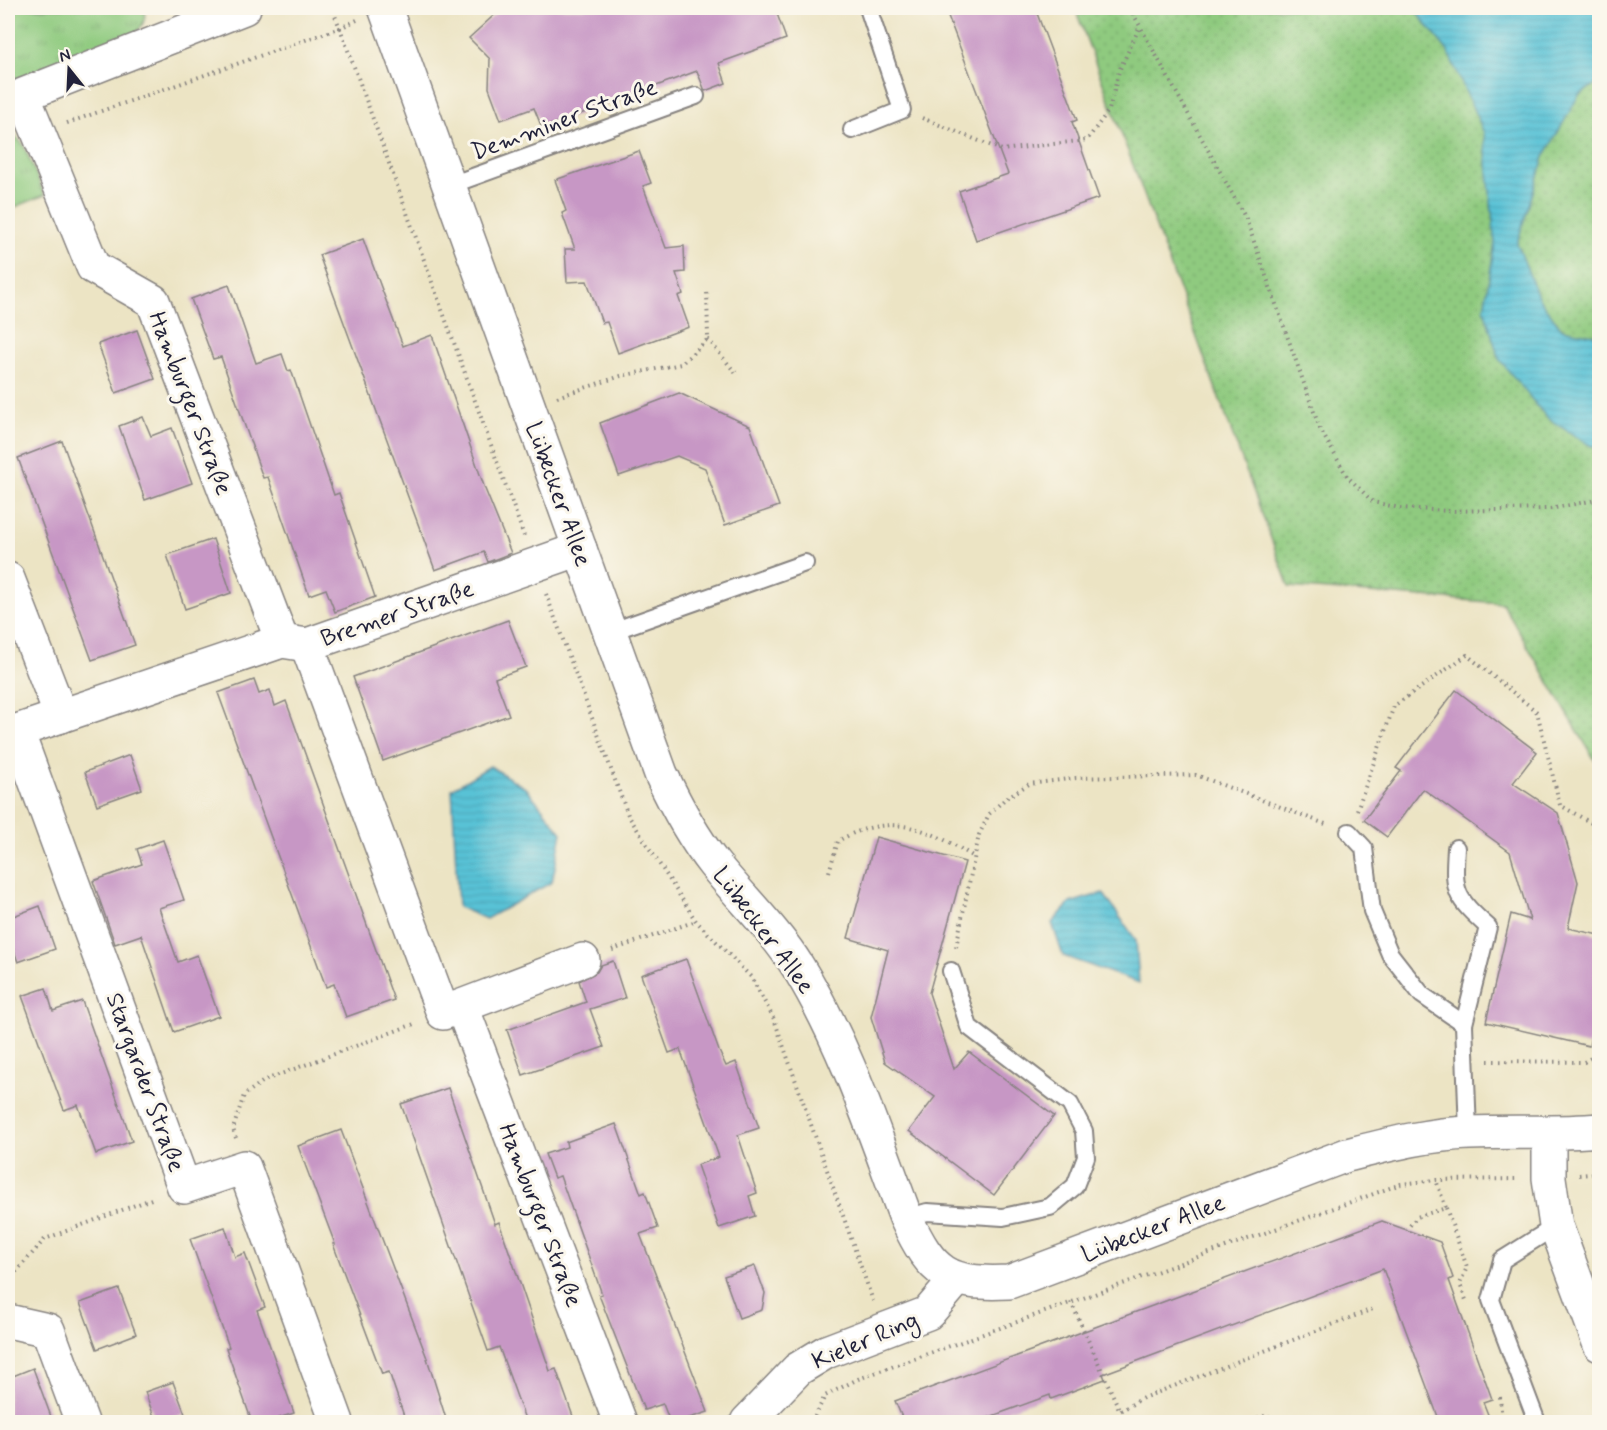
<svg xmlns="http://www.w3.org/2000/svg" width="1607" height="1430" font-family="Mynerve,sans-serif">
	<defs>
		<pattern id="grass-tufts" width="24" height="20" patternUnits="userSpaceOnUse" patternTransform="scale(1.5)"><rect width="24" height="20" fill="#8fca7f"/><path d="M3 7l-1-3M5 7V3M7 7l1-3M15 17l-1-3M17 17v-4M19 17l1-3" fill="none" stroke="#7bad6f"/></pattern>
		<pattern id="park-dots" width="8" height="8" patternUnits="userSpaceOnUse" patternTransform="scale(1.5)"><rect width="8" height="8" fill="#8fca7f"/><path d="M2 2h.1M6 6h.1" fill="none" stroke="#7bad6f" stroke-width="1.8" stroke-linecap="round"/></pattern>
		<pattern id="water-rules" width="6" height="5" patternUnits="userSpaceOnUse" patternTransform="scale(1.5)"><rect width="6" height="5" fill="#59c2d6"/><path d="M0 2.5h6" fill="none" stroke="#4da6b9"/></pattern>
	</defs>
	<rect width="100%" height="100%" fill="#fbf7ec"/>
	<filter id="ink" filterUnits="userSpaceOnUse"><feTurbulence type="fractalNoise" baseFrequency=".0167" numOctaves="2"/><feDisplacementMap in="SourceGraphic" scale="12" xChannelSelector="R" yChannelSelector="G"/><feConvolveMatrix kernelMatrix="1 2 1 2 8 2 1 2 1" color-interpolation-filters="sRGB"/></filter>
	<filter id="wash" filterUnits="userSpaceOnUse"><feTurbulence type="fractalNoise" baseFrequency=".008" numOctaves="4" result="noise"/><feDisplacementMap in="SourceGraphic" scale="24" xChannelSelector="R" yChannelSelector="G"/><feGaussianBlur stdDeviation="1.35" result="paint"/><feColorMatrix in="noise" values="0 0 0 0 0 0 0 0 0 0 0 0 0 0 0 0 0 1.4 0 .05"/><feComposite in="paint" operator="in"/></filter>
	<g filter="url(#wash)">
		<rect width="100%" height="100%" fill="#ece4c4"/>
		<g fill="url(#grass-tufts)" stroke="#58765d" stroke-width="1.5">
			<path d="M8 8H144C147 22 141 29 130 37L25 78H8Z"/>
			<polygon points="8,129 23,144 45,195 8,210"/>
		</g>
		<polygon fill="url(#park-dots)" stroke="#58765d" stroke-width="1.5" points="1075,8 1599,8 1599,767 1502,603 1289,587"/>
		<g fill="url(#water-rules)" stroke="#3e7288" stroke-width="1.5">
			<polygon points="1413,8 1599,8 1599,82 1579,95 1544,157 1517,243 1539,299 1562,329 1599,336 1599,446 1591,446 1547,418 1499,359 1484,309 1495,243 1484,133 1447,50"/>
			<polygon points="490,766 527,789 562,833 552,882 486,919 458,907 452,789"/>
			<polygon points="1103,893 1136,940 1139,983 1063,956 1052,923 1070,903"/>
		</g>
		<g id="blocks">
			<g fill="#c797c5">
				<polygon points="502,8 775,8 786,39 719,63 726,83 705,91 697,71 542,128 534,108 501,120 489,88 490,59 469,38"/>
				<polygon points="945,8 1035,8 1077,120 1072,122 1099,198 976,240 959,191 1008,174"/>
				<polygon points="639,151 651,183 643,186 666,248 684,246 685,272 676,273 683,294 678,296 689,327 618,353 607,322 602,323 587,281 567,282 565,249 575,249 562,213 566,211 555,180"/>
				<polygon points="363,239 403,346 432,335 485,489 511,553 488,562 484,552 435,570 319,255"/>
				<polygon points="229,285 256,363 282,354 288,371 291,370 334,495 339,493 375,597 335,612 326,589 309,595 268,477 263,478 221,357 213,359 191,299"/>
				<polygon points="137,330 155,379 116,393 98,344"/>
				<polygon points="679,393 750,426 779,506 725,525 705,468 677,456 619,476 600,423"/>
				<polygon points="143,417 151,436 172,428 192,483 145,500 119,426"/>
				<polygon points="62,441 135,645 92,660 18,458"/>
				<polygon points="213,539 231,593 185,609 167,555"/>
				<polygon points="508,620 526,667 495,678 509,715 383,761 353,677"/>
				<polygon points="254,680 259,694 270,690 275,706 286,701 394,1000 346,1017 334,984 326,987 218,693"/>
				<polygon points="1456,690 1537,752 1513,783 1558,813 1578,882 1568,928 1599,935 1599,1002 1589,1046 1486,1022 1511,914 1530,920 1510,852 1423,789 1387,837 1364,820 1401,771 1396,768"/>
				<polygon points="130,755 142,789 97,805 85,772"/>
				<polygon points="876,837 965,862 929,993 954,1069 969,1052 1054,1116 994,1195 909,1131 935,1097 885,1062 871,1017 888,950 848,938"/>
				<polygon points="163,840 184,900 159,908 178,962 197,955 219,1016 174,1032 141,935 115,944 93,881 142,864 137,849"/>
				<polygon points="40,906 55,949 18,962 8,934 8,918"/>
				<polygon points="686,959 719,1051 726,1066 736,1062 759,1128 738,1135 757,1193 749,1196 755,1216 719,1228 697,1165 719,1157 680,1049 669,1053 641,975"/>
				<polygon points="613,961 625,998 590,1009 604,1047 523,1075 507,1030 586,1002 579,981 597,972 601,965"/>
				<polygon points="46,988 53,1011 82,1001 132,1141 96,1154 78,1105 64,1110 22,996"/>
				<polygon points="448,1088 495,1224 499,1222 550,1371 556,1369 575,1422 526,1422 499,1347 488,1351 401,1104"/>
				<polygon points="616,1124 641,1194 645,1192 658,1228 640,1234 708,1412 677,1422 670,1422 663,1404 644,1410 599,1295 602,1294 560,1176 554,1178 545,1154 567,1147 566,1142"/>
				<polygon points="341,1130 427,1358 447,1422 406,1422 389,1372 382,1374 333,1244 335,1244 298,1146"/>
				<polygon points="1382,1221 1440,1242 1453,1278 1449,1280 1492,1399 1483,1402 1491,1422 1440,1422 1383,1269 1103,1374 1105,1379 1051,1399 1050,1395 976,1422 904,1422 895,1401"/>
				<polygon points="225,1227 235,1257 245,1253 265,1307 257,1310 294,1413 267,1422 252,1422 226,1348 229,1347 190,1239"/>
				<polygon points="755,1266 765,1293 762,1310 739,1318 724,1276"/>
				<polygon points="119,1289 136,1334 97,1349 80,1303"/>
				<polygon points="33,1368 53,1422 8,1422 8,1378"/>
				<polygon points="173,1382 185,1414 156,1422 145,1392"/>
			</g>
		</g>
	</g>
	<g filter="url(#ink)">
		<use href="#blocks" fill-opacity="0" stroke="#878380" stroke-width="1.5"/>
		<g fill="none" stroke-linecap="round" stroke-linejoin="round">
			<g stroke="#878380" stroke-width="20">
				<g id="lane">
					<polyline points="852,130 902,110 868,8"/>
					<polyline points="448,186 696,96"/>
					<polyline points="610,632 805,563"/>
					<polyline points="1349,832 1364,848 1372,911 1390,954 1422,995 1464,1024 1468,1133"/>
					<path d="M1456 848C1453 893 1455 897 1488 927L1464 1024"/>
					<polyline points="906,1218 927,1212 1003,1217 1050,1207 1075,1186 1086,1157 1084,1131 1070,1104 969,1027 951,971"/>
					<polyline points="1537,1422 1491,1300 1502,1260 1556,1226"/>
				</g>
			</g>
			<g stroke="#878380" stroke-width="36">
				<g id="street">
					<polyline points="244,8 23,95 93,267 153,301 282,641"/>
					<path d="M385 8 661 774C676 806 692 836 714 864 742 899 774 929 798 967 846 1045 874 1133 906 1218 932 1274 948 1285 1009 1282L1347 1155C1387 1145 1428 1134 1470 1133 1513 1131 1556 1134 1600 1130"/>
					<polyline points="8,579 61,716"/>
					<polyline points="307,645 443,1013 583,960"/>
					<polyline points="17,731 184,1187 244,1167 337,1422"/>
					<polyline points="8,734 282,641 307,645 580,549"/>
					<polyline points="462,1007 620,1422"/>
					<polyline points="1549,1134 1549,1178 1556,1226 1600,1345"/>
					<polyline points="8,1321 48,1330 82,1422"/>
					<polyline points="747,1422 798,1369 826,1352 928,1313 956,1280"/>
				</g>
			</g>
			<g stroke="#878380" stroke-width="4" stroke-dasharray="1.5 4.5" stroke-linecap="butt">
				<polyline points="1130,8 1246,219 1320,429 1347,476 1373,502 1400,508 1448,511 1550,509 1600,499"/>
				<polyline points="357,20 340,28 524,536"/>
				<polyline points="922,118 1002,150 1087,140 1109,110 1119,71 1140,26"/>
				<polyline points="67,123 340,28 332,8"/>
				<polyline points="708,339 738,376"/>
				<polyline points="557,397 621,376 681,364 708,339 707,289"/>
				<polyline points="546,594 628,815 696,921 751,977 774,1019 873,1301"/>
				<polyline points="1357,810 1394,706 1467,655 1537,712 1560,805 1600,828"/>
				<path d="M829 872 838 841C889 811 929 828 974 857"/>
				<polyline points="956,947 979,835 989,814 1006,798 1029,784 1076,778 1196,775 1328,825"/>
				<polyline points="612,950 696,921"/>
				<polyline points="1488,1061 1584,1062 1600,1053"/>
				<polyline points="236,1138 233,1129 244,1095 265,1080 414,1024"/>
				<polyline points="1595,1174 1600,1185"/>
				<polyline points="1579,1175 1600,1173"/>
				<polyline points="1446,1208 1467,1267 1460,1284 1466,1300"/>
				<polyline points="1406,1230 1417,1217 1446,1208 1436,1180"/>
				<polyline points="8,1281 45,1239 154,1198"/>
				<polyline points="1071,1302 1120,1411"/>
				<polyline points="1500,1397 1502,1422"/>
				<polyline points="812,1422 825,1396 858,1379 1401,1184 1436,1180 1518,1179"/>
				<polyline points="1118,1422 1120,1411 1143,1398 1373,1309"/>
				<polyline points="1240,1422 1265,1416 1293,1422"/>
			</g>
			<use href="#lane" stroke="#fff" stroke-width="16"/>
			<use href="#street" stroke="#fff" stroke-width="33"/>
		</g>
	</g>
	<g text-anchor="middle" stroke-width="6" stroke-linejoin="round" paint-order="stroke">
		<g font-size="24" fill="#22223b" stroke="#fbf7ec">
			<text transform="translate(564 119) rotate(-20)" y="8">Demminer Straße</text>
			<text transform="translate(191 403) rotate(69)" y="8">Hamburger Straße</text>
			<text transform="translate(559 494) rotate(70)" y="8">Lübecker Allee</text>
			<text transform="translate(397 613) rotate(-19)" y="8">Bremer Straße</text>
			<text transform="translate(764 930) rotate(53)" y="8">Lübecker Allee</text>
			<text transform="translate(146 1082) rotate(70)" y="8">Stargarder Straße</text>
			<text transform="translate(541 1215) rotate(69)" y="8">Hamburger Straße</text>
			<text transform="translate(1153 1228) rotate(-21)" y="8">Lübecker Allee</text>
			<text transform="translate(865 1340) rotate(-23)" y="8">Kieler Ring</text>
		</g>
	</g>
	<rect width="1607" height="1430" fill="none" stroke="#fbf7ec" stroke-width="30"/>
	<g transform="translate(69 69) rotate(342)" stroke="#fbf7ec" stroke-width="4.5" paint-order="stroke">
	<path d="M0-4.5L10 22L0 15L-10 22Z" fill="#22223b"/>
	<text y="-9" font-size="16" font-weight="bold" text-anchor="middle" fill="#22223b">N</text>
	</g>
</svg>
